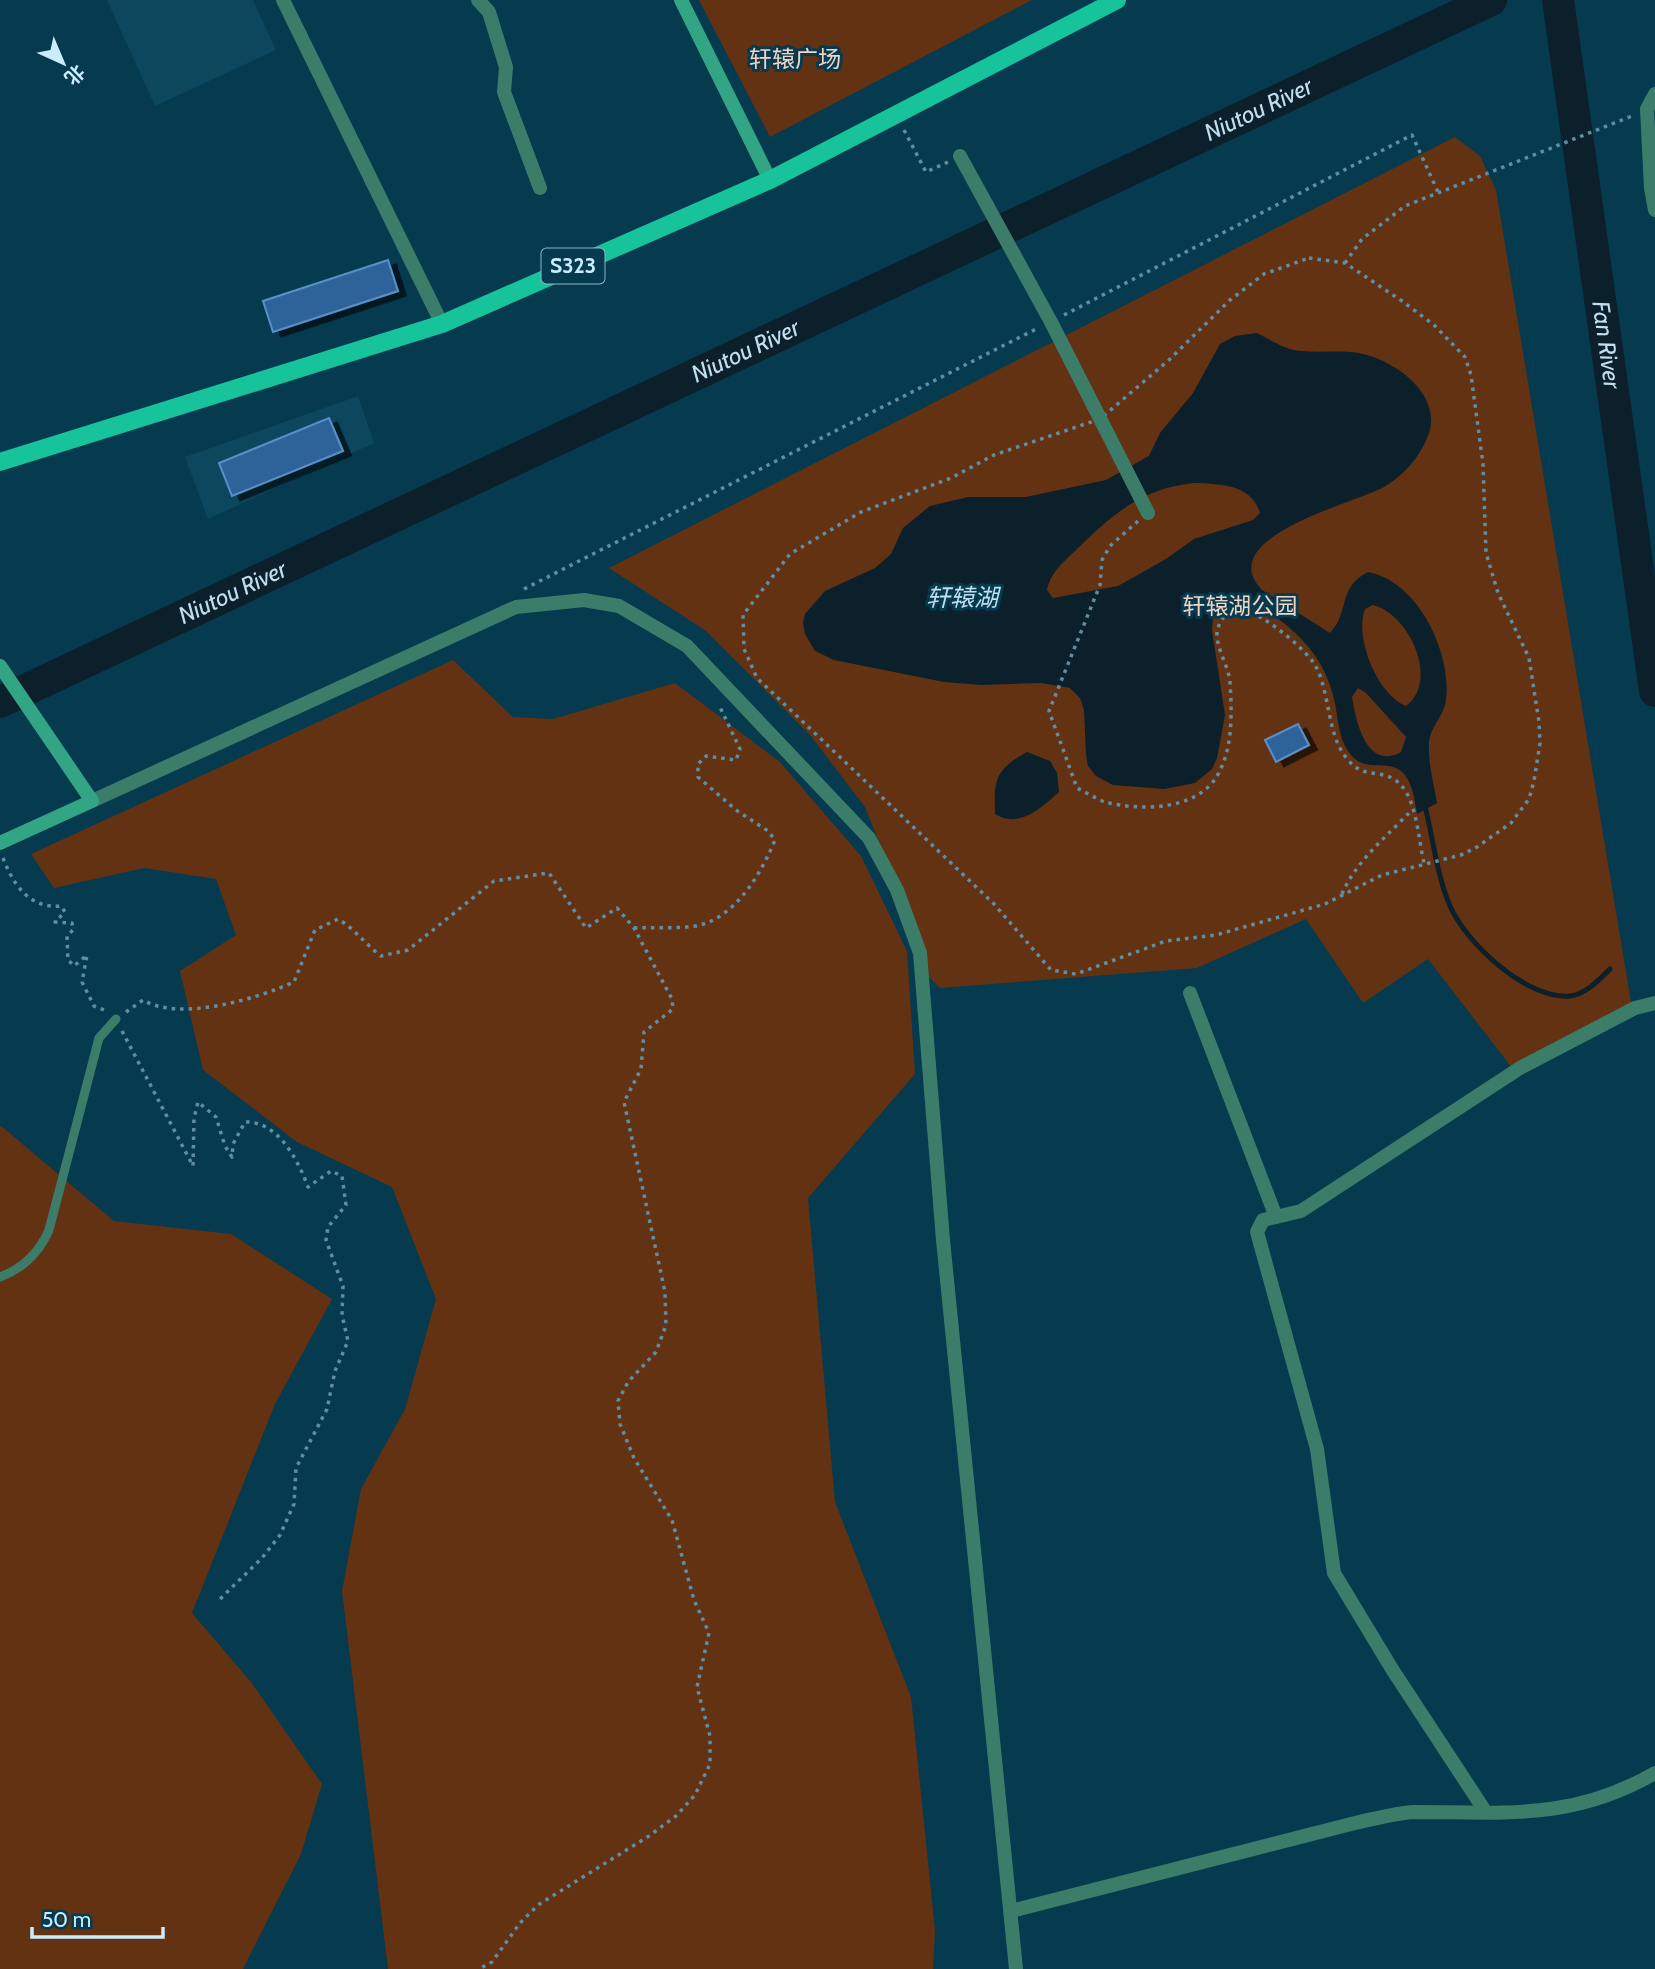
<svg xmlns="http://www.w3.org/2000/svg" width="1655" height="1969" font-family="Cabin,'Noto Sans SC',sans-serif">
	<defs>
		<filter id="shadow"><feDropShadow dx="8" dy="4.5" stdDeviation="0" flood-color="#0009"/></filter>
	</defs>
	<rect width="100%" height="100%" fill="#063a4f"/>
	<g fill="#0c475e">
		<polygon points="107,0 253,0 276,50 155,106"/>
		<polygon points="358,396 374,443 208,519 185,457"/>
	</g>
	<g fill="#623213">
		<polygon points="699,0 1032,0 770,137"/>
		<polygon points="1455,137 1480,156 1496,190 1632,1008 1516,1073 1428,959 1363,1003 1306,919 1197,968 940,988 918,966 913,927 865,807 810,735 706,631 609,568"/>
		<polygon points="453,660 513,717 553,719 675,683 780,762 861,856 907,951 915,1074 808,1198 835,1502 911,1697 935,1930 933,1969 388,1969 342,1591 361,1489 405,1409 436,1299 392,1187 297,1142 203,1070 180,971 236,935 216,879 144,868 54,888 31,854"/>
		<polygon points="0,1125 114,1221 231,1234 332,1299 275,1404 192,1613 251,1682 322,1784 301,1854 243,1969 0,1969"/>
	</g>
	<g fill="#0b202a" fill-rule="evenodd">
		<path d="M1257 333C1271 340 1285 350 1301 351 1321 353 1340 350 1359 353 1395 360 1444 395 1428 436 1419 458 1404 475 1384 487 1356 503 1211 537 1262 590L1330 633C1350 612 1337 588 1368 572 1418 581 1452 653 1446 700 1444 717 1429 727 1429 745 1428 763 1434 785 1437 803L1417 814C1408 735 1371 786 1348 751 1338 737 1338 715 1334 699 1325 660 1303 637 1272 614 1258 603 1240 595 1222 600L1213 617 1212 630 1225 715 1217 758 1212 769 1195 783 1164 789 1113 785 1096 776 1088 766 1086 755 1084 710 1080 698 1070 688 1041 683 982 685 944 682 834 660 815 651 805 634 803 623 805 614 825 591 875 568 891 554 903 528 930 506 968 497H1026L1106 480 1149 456 1160 433 1193 393 1220 344 1235 336ZM1194 483C1219 484 1252 484 1260 513L1253 520 1194 539 1166 559 1118 586 1053 598 1047 590C1051 571 1065 561 1078 548 1114 513 1143 488 1194 483ZM1373 605C1409 614 1440 680 1406 706 1377 694 1354 637 1365 609ZM1358 688 1366 693 1406 737 1401 752C1366 771 1356 721 1352 697Z"/>
		<path d="M1027 752 1050 761 1057 773 1059 792C1041 808 1019 829 995 814 994 779 995 770 1027 752Z"/>
	</g>
	<g fill="none" stroke-linecap="round" stroke-linejoin="round">
		<path stroke="#0b202a" stroke-width="5" d="M1425 806C1433 838 1437 876 1450 906 1466 943 1527 1000 1570 996 1585 995 1600 979 1610 969"/>
		<g stroke="#0b202a" stroke-width="32">
			<path id="s1" d="M1558 0 1655 691"/>
			<path id="s2" d="M0 702 1491 0"/>
		</g>
	</g>
	<g fill="#2f649a" stroke="#5990c9" stroke-width="2" filter="url(#shadow)">
		<polygon points="388,260 398,291 273,332 263,301"/>
		<polygon points="329,418 343,451 232,496 219,463"/>
		<polygon points="1298,724 1309,745 1276,762 1265,740"/>
	</g>
	<g fill="none" stroke-linecap="round" stroke-linejoin="round">
		<g stroke="#628da0" stroke-width="3.5" stroke-dasharray="3.5 5" stroke-linecap="butt">
			<polyline points="904,130 926,172 948,162"/>
			<polygon points="1309,258 1345,263 1402,301 1434,325 1465,357 1471,375 1483,464 1486,553 1498,593 1529,658 1539,722 1540,743 1534,781 1529,799 1511,823 1477,847 1461,855 1382,875 1325,904 1216,935 1166,941 1076,974 1051,970 994,904 757,678 744,649 743,615 790,554 861,512 951,478 994,455 1100,419 1169,360 1230,300 1264,274"/>
			<polyline points="1345,263 1362,239 1405,206 1632,116"/>
			<polyline points="1064,315 1412,135 1438,192"/>
			<path d="M1138 521 1110 546 1102 560 1100 585 1049 711 1077 788C1086 792 1096 799 1105 802 1140 811 1196 811 1217 776 1233 749 1232 714 1230 683 1229 666 1216 649 1217 632 1218 625 1224 614 1231 610 1249 600 1306 649 1315 665 1331 693 1326 735 1348 760 1364 779 1379 769 1395 780 1417 794 1418 839 1424 863"/>
			<polyline points="524,589 1038,328"/>
			<path d="M3 858C13 884 29 909 61 906L65 912 55 922 72 923 73 930 67 936 68 960 74 966 87 955 82 982 94 1006 107 1011"/>
			<path d="M1342 894C1356 861 1388 835 1412 810"/>
			<path d="M634 928C654 927 676 929 695 926 734 920 761 874 775 840L768 831 736 810 698 777V764L706 756 736 760 740 749 719 705"/>
			<path d="M126 1012 143 1000C180 1022 256 999 294 982L315 930 338 919C355 929 365 944 381 956L408 950 494 881 549 873 586 928 617 908 634 928 672 999 673 1009 644 1032 641 1069 624 1102 665 1292 666 1325 656 1352 628 1382 618 1401 620 1424 634 1458 672 1520 694 1600 709 1633 697 1687 710 1736V1764L695 1795 676 1816 649 1836 538 1905 520 1923 492 1962 479 1969"/>
			<path d="M122 1031 193 1166 194 1118 198 1102 216 1117 225 1146 232 1157 233 1144 245 1122C278 1121 298 1160 308 1187L331 1171 342 1176 346 1205 328 1227 326 1240 343 1286 342 1315 348 1341 335 1371 327 1409 296 1468 294 1504 280 1535 262 1558 217 1602"/>
		</g>
		<path stroke="#3c7d69" stroke-width="9" d="M0 1277C24 1268 39 1253 49 1230L99 1038 116 1019"/>
		<g stroke="#3c7d69" stroke-width="14">
			<polyline points="283,0 442,324"/>
			<polyline points="478,0 489,12 506,67 504,92 540,188"/>
			<polyline points="1655,94 1647,109 1651,188 1655,210"/>
			<polyline points="960,156 1051,322 1148,513"/>
			<polyline points="92,801 516,607 584,600 619,606 687,646 869,838 897,890 920,953 943,1240 1016,1969"/>
			<polyline points="1190,993 1276,1217"/>
			<polyline points="1485,1811 1392,1669 1334,1573 1317,1449 1257,1232 1263,1220 1301,1211 1520,1068 1635,1008 1655,1003"/>
			<path d="M1011 1911 1355 1823C1374 1819 1395 1813 1414 1812 1505 1812 1572 1821 1655 1773"/>
		</g>
		<g stroke="#32a585" stroke-width="14">
			<polyline points="681,0 770,180"/>
			<polyline points="0,666 92,801 0,843"/>
		</g>
		<polyline stroke="#16c39b" stroke-width="18" points="0,462 442,324 770,180 1117,0"/>
	</g>
	<g text-anchor="middle" stroke-width="6" stroke-linejoin="round" paint-order="stroke">
		<rect fill="#063a4f" stroke="#90b7c9" stroke-width="2" x="541.5" y="248.5" width="63" height="35" rx="5"/>
		<g font-size="21" font-weight="bold" fill="#cbecfd">
			<text x="573" y="273">S323</text>
		</g>
		<g font-size="23" fill="#f1d4c4" stroke="#063a4f">
			<text x="795" y="67">轩辕广场</text>
			<text x="1240" y="614">轩辕湖公园</text>
		</g>
		<g font-size="24" font-style="italic" fill="#c0deee" stroke="#063a4f">
			<text dy="8" stroke="none"><textPath href="#s2" startOffset="1391">Niutou River</textPath></text>
			<text dy="8" stroke="none"><textPath href="#s1" startOffset="348">Fan River</textPath></text>
			<text dy="8" stroke="none"><textPath href="#s2" startOffset="824">Niutou River</textPath></text>
			<text dy="8" stroke="none"><textPath href="#s2" startOffset="257">Niutou River</textPath></text>
			<text x="962" y="606">轩辕湖</text>
		</g>
	</g>
	<g transform="translate(63 63) rotate(136)" stroke="#063a4f" stroke-width="5" paint-order="stroke">
	<path d="M0-5L12 26L0 18L-12 26Z" fill="#cbecfd"/>
	<text y="-10" font-size="19" font-weight="bold" text-anchor="middle" fill="#cbecfd">北</text>
	</g>
	<path d="M32 1927v10h131v-10" fill="none" stroke="#cbecfd" stroke-width="3.5"/>
	<text x="42" y="1927" font-size="21" fill="#cbecfd" stroke="#063a4f" stroke-width="5" paint-order="stroke">50 m</text>
</svg>
